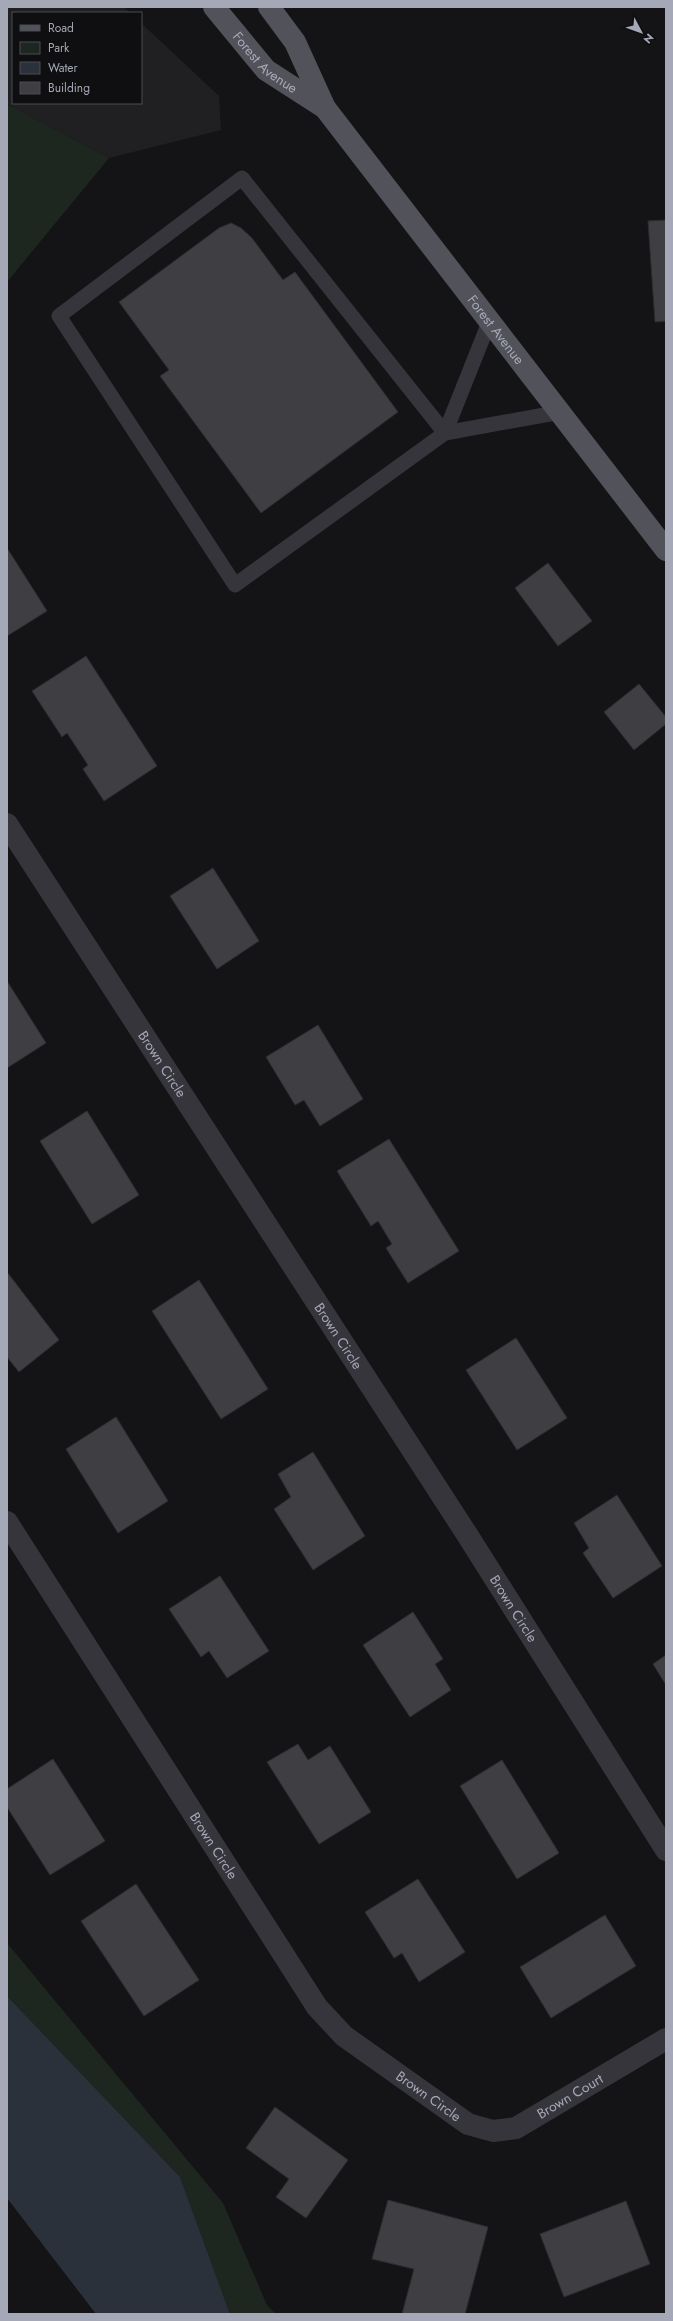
<svg xmlns="http://www.w3.org/2000/svg" width="673" height="2321" font-family="Jost,sans-serif">
	<rect width="100%" height="100%" fill="#141416"/>
	<polygon fill="#202023" points="7,7 124,7 130,13 13,13 13,103 141,103 141,23 219,96 221,130 109,158 7,104"/>
	<g fill="#1e2620">
		<polygon points="7,104 109,158 7,282"/>
		<polygon points="7,1943 223,2203 267,2305 276,2314 230,2314 180,2177 7,1996"/>
	</g>
	<polygon fill="#2a313a" points="7,1996 180,2177 230,2314 96,2314 7,2198"/>
	<g fill="#3e3e43" stroke="#2e2e32">
		<polygon points="666,220 666,321 655,322 648,221"/>
		<polygon points="231,223 241,228 252,238 283,280 295,272 398,412 261,513 160,376 169,370 119,302 219,228"/>
		<polygon points="7,548 47,611 7,636"/>
		<polygon points="548,563 592,621 558,646 515,588"/>
		<polygon points="86,656 157,766 104,801 83,769 88,765 67,733 62,737 32,691"/>
		<polygon points="639,684 666,717 666,724 634,750 604,712"/>
		<polygon points="213,868 259,941 217,969 170,896"/>
		<polygon points="7,981 46,1043 7,1068"/>
		<polygon points="318,1025 363,1099 320,1126 304,1100 295,1105 266,1057"/>
		<polygon points="87,1111 139,1195 92,1224 40,1141"/>
		<polygon points="389,1139 459,1251 408,1283 386,1248 392,1244 378,1221 371,1226 337,1171"/>
		<polygon points="7,1272 59,1340 19,1372 7,1357"/>
		<polygon points="199,1280 268,1389 221,1419 152,1311"/>
		<polygon points="516,1338 567,1418 517,1450 466,1370"/>
		<polygon points="116,1417 168,1501 118,1533 66,1449"/>
		<polygon points="313,1452 365,1536 313,1570 274,1509 291,1497 278,1474"/>
		<polygon points="617,1495 662,1566 613,1598 583,1553 589,1548 574,1523"/>
		<polygon points="220,1576 269,1651 227,1678 209,1651 201,1657 169,1609"/>
		<polygon points="413,1612 443,1659 435,1664 451,1690 410,1717 363,1645"/>
		<polygon points="666,1655 666,1685 653,1664"/>
		<polygon points="298,1744 308,1760 330,1746 371,1812 319,1844 267,1762"/>
		<polygon points="53,1759 105,1841 50,1875 7,1807 7,1789"/>
		<polygon points="502,1760 559,1853 517,1879 460,1786"/>
		<polygon points="418,1879 465,1952 419,1982 402,1953 394,1958 365,1912"/>
		<polygon points="136,1884 199,1980 144,2016 81,1921"/>
		<polygon points="605,1915 636,1966 551,2018 520,1967"/>
		<polygon points="275,2107 348,2160 306,2218 276,2197 289,2179 246,2148"/>
		<polygon points="388,2200 488,2227 465,2314 402,2314 414,2269 372,2259"/>
		<polygon points="626,2201 650,2264 564,2297 540,2234"/>
	</g>
	<g fill="none" stroke-linecap="round" stroke-linejoin="round">
		<g stroke="#35353b" stroke-width="15">
			<polyline points="445,433 242,178 59,316 235,585 445,433 561,412"/>
			<polyline points="445,433 490,320"/>
		</g>
		<g stroke="#35353b" stroke-width="22">
			<path id="s1" d="M7 824 468 1536 666 1850"/>
			<path id="s2" d="M7 1522 317 2007 344 2036 468 2124 493 2131 516 2128 666 2039"/>
		</g>
		<g stroke="#51525a" stroke-width="22">
			<path id="s3" d="M214 7 266 70 325 108"/>
			<path id="s4" d="M269 7 295 42 325 108 666 550"/>
		</g>
	</g>
	<g text-anchor="middle" stroke-width="3" stroke-linejoin="round" paint-order="stroke">
		<g font-size="14" fill="#a5a8b6" stroke="#0f0f11">
			<text dy="5" stroke="none"><textPath href="#s3" startOffset="76">Forest Avenue</textPath></text>
			<text dy="5" stroke="none"><textPath href="#s4" startOffset="396">Forest Avenue</textPath></text>
			<text dy="5" stroke="none"><textPath href="#s1" startOffset="286">Brown Circle</textPath></text>
			<text dy="5" stroke="none"><textPath href="#s1" startOffset="610">Brown Circle</textPath></text>
			<text dy="5" stroke="none"><textPath href="#s1" startOffset="934">Brown Circle</textPath></text>
			<text dy="5" stroke="none"><textPath href="#s2" startOffset="384">Brown Circle</textPath></text>
			<text dy="5" stroke="none"><textPath href="#s2" startOffset="719">Brown Circle</textPath></text>
			<text dy="5" stroke="none"><textPath href="#s2" startOffset="879">Brown Court</textPath></text>
		</g>
	</g>
	<rect width="673" height="2321" fill="none" stroke="#a5a8b6" stroke-width="16"/>
	<rect x="12" y="12" width="130" height="92" fill="#0f0f11" stroke="#4b4c53"/>
	<rect x="20" y="25" width="20" height="6" fill="#51525a" stroke="#4b4c53"/>
	<text x="48" y="32" font-size="12" fill="#a5a8b6">Road</text>
	<rect x="20" y="42" width="20" height="12" fill="#1e2620" stroke="#4b4c53"/>
	<text x="48" y="52" font-size="12" fill="#a5a8b6">Park</text>
	<rect x="20" y="62" width="20" height="12" fill="#2a313a" stroke="#4b4c53"/>
	<text x="48" y="72" font-size="12" fill="#a5a8b6">Water</text>
	<rect x="20" y="82" width="20" height="12" fill="#3e3e43" stroke="#4b4c53"/>
	<text x="48" y="92" font-size="12" fill="#a5a8b6">Building</text>
	<g transform="translate(641 32) rotate(131)" stroke="#0f0f11" stroke-width="3" paint-order="stroke">
	<path d="M0-3L7 15L0 10L-7 15Z" fill="#a5a8b6"/>
	<text y="-6" font-size="11" font-weight="bold" text-anchor="middle" fill="#a5a8b6">N</text>
	</g>
</svg>
